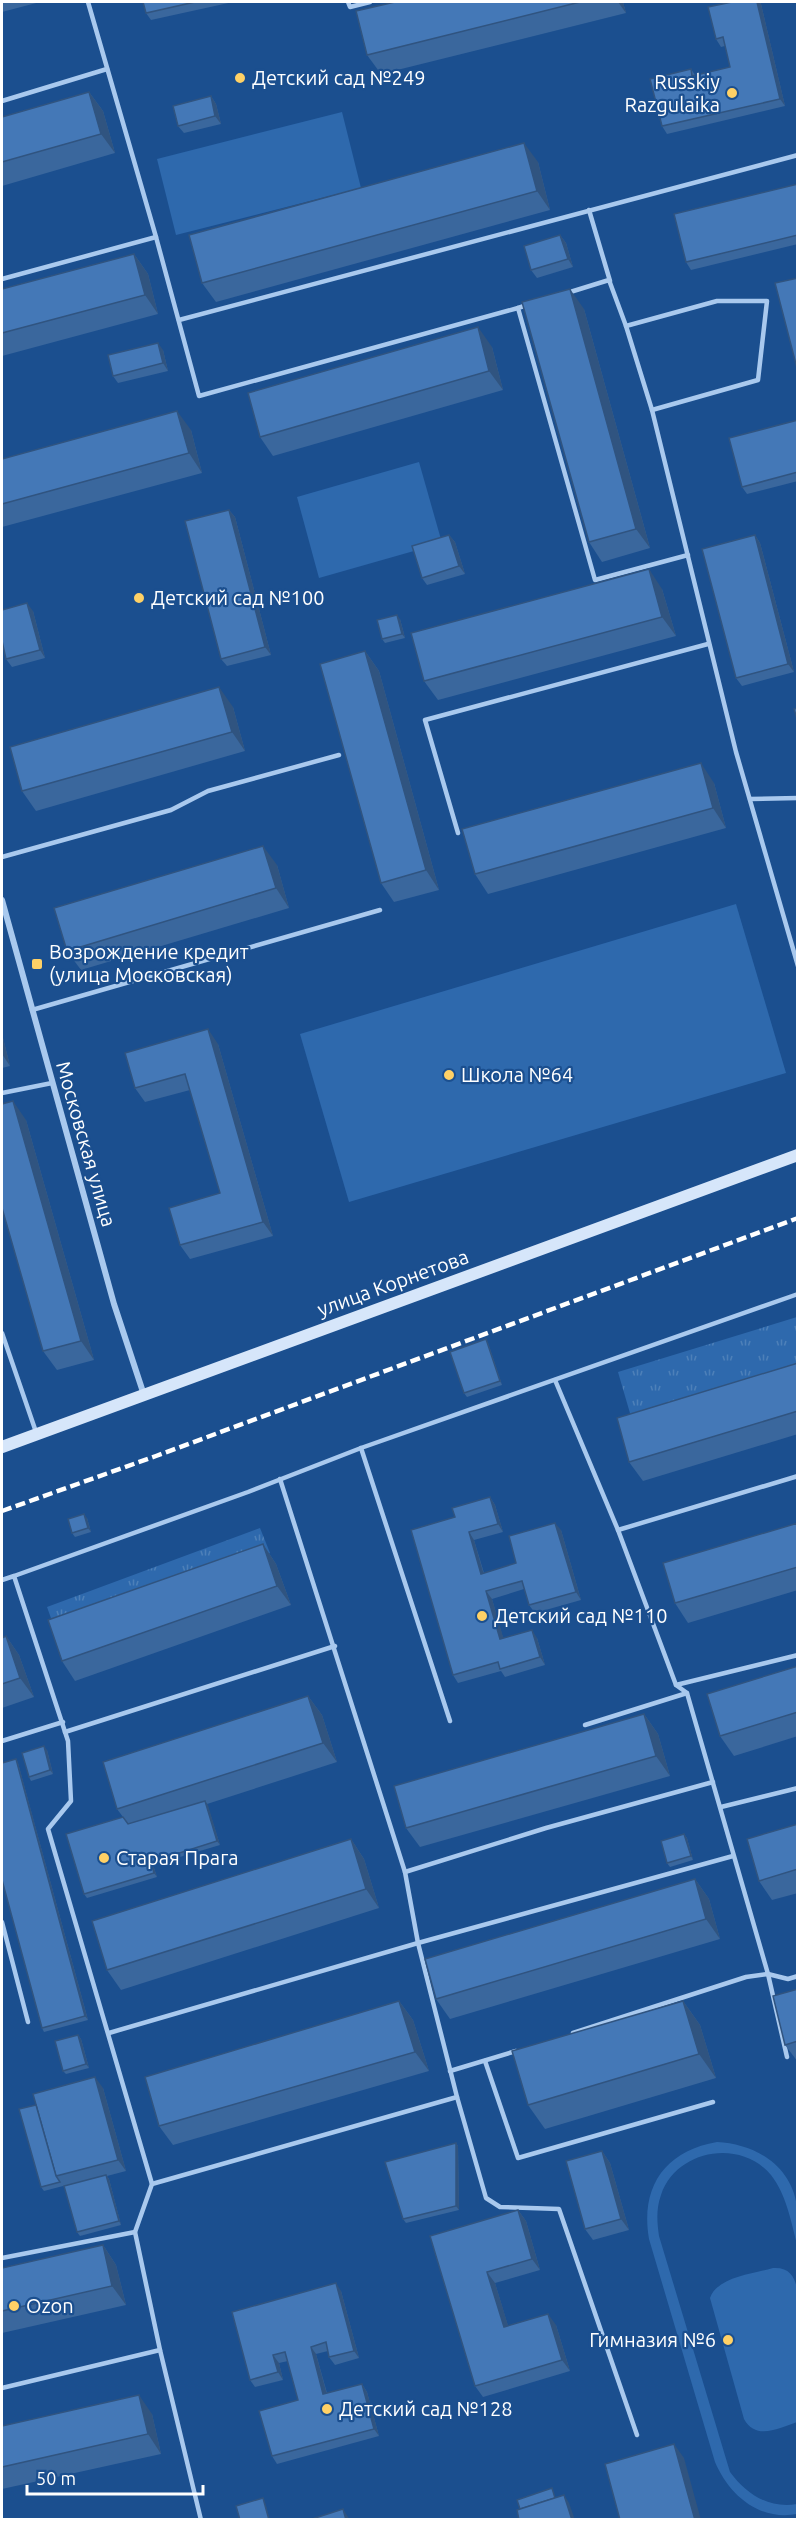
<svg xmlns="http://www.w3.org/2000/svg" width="799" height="2521" font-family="Ubuntu,sans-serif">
	<defs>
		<pattern id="grass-tufts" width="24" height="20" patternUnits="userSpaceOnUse" patternTransform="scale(1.5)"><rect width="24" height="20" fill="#2e69ad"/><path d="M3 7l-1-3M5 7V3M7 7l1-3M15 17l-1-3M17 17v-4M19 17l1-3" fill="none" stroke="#4d80b9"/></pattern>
	</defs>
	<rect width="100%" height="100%" fill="#1b4f8f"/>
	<g fill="url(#grass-tufts)">
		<polygon points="797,1317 797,1370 632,1420 618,1372"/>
		<polygon points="260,1528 270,1553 56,1632 47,1607"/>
	</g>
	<g fill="#2e69ad">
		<polygon points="342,112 361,188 176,235 157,159"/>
		<polygon points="419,462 442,543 319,578 297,497"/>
		<polygon points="736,904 786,1073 349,1202 300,1034"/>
		<path d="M717 2142C755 2144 791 2165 797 2206 799 2218 798 2232 797 2244 791 2221 786 2194 771 2175 740 2138 676 2150 661 2195 656 2209 657 2222 659 2236L730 2472C746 2494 769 2509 797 2504V2514C759 2521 729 2495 715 2462L649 2239C640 2187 665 2151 717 2142Z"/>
		<path d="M773 2268C788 2267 794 2275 797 2288V2422C779 2428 756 2441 744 2419L710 2298C717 2277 753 2274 773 2268Z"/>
	</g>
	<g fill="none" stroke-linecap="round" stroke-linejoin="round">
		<g stroke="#a9c9ee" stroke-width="4.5">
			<polyline points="348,2 350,7 370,2"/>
			<polyline points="2,101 107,69"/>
			<polyline points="589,210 610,281"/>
			<polyline points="156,237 199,396 518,308"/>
			<polyline points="2,279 156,237 88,2"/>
			<polyline points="567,293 609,280 626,326 717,301 767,301 758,380 652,410"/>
			<polyline points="527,305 518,308 595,580 688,555"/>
			<polyline points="179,320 798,155"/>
			<polyline points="626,326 652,410 736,752 798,966"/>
			<polyline points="750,799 798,798"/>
			<polyline points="458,833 425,720 708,644"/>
			<polyline points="2,857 171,810 208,791 339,755"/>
			<polyline points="32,1010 380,910"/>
			<polyline points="2,1093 52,1083"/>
			<polyline points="2,1333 36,1432"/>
			<polyline points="555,1380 618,1530 676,1685 687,1693 768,1974 787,2057"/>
			<polyline points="361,1448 450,1721"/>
			<polyline points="618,1530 798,1476"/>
			<polyline points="14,1576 248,1492 361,1448 798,1294"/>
			<polyline points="2,1580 14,1576 68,1741 71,1801 48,1829 152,2184 135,2232 160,2350 201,2520"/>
			<polyline points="676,1685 798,1655"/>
			<polyline points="585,1725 687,1693"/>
			<polyline points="65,1732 335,1646"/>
			<polyline points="2,1741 63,1722"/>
			<polyline points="721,1807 798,1788"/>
			<polyline points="405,1872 546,1828 713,1782"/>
			<polyline points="2,1922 28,2022"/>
			<polyline points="109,2033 418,1943 733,1856"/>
			<polyline points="573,2033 746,1977 768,1974 788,1979 798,1976"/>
			<polyline points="485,2061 518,2158 713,2102"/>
			<polyline points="450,2071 516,2051"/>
			<polyline points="457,2097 486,2198 500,2207 559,2209 637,2435"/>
			<polyline points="152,2184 457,2097 418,1943 405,1872 280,1479"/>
			<polyline points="2,2258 135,2232"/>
			<polyline points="2,2388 160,2350"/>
		</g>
		<polyline stroke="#a9c9ee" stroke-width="6" points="2,900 114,1304 144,1395"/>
		<polyline stroke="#d6e6fa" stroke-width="12" points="2,1447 798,1155"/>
		<polyline stroke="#fff" stroke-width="4.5" stroke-dasharray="10 4.5" stroke-linecap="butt" points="2,1511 156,1456 798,1218"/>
	</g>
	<g fill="#3a679d">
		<polygon points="2,2 40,2 2,12"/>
		<polygon points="143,2 233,2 151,20 146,13"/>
		<polygon points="395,2 623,2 626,13 381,74 367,55"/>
		<polygon points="732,2 759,2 761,4 785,106 667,134 662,126 691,69 695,75 730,67 725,46 721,47 716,39"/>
		<polygon points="89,92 103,111 115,153 2,186 2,117"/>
		<polygon points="211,96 216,104 221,124 184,133 178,126"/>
		<polygon points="538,162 550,210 216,302 202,283"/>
		<polygon points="798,184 798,244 691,270 686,262"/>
		<polygon points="560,235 566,243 573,267 537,278 531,270"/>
		<polygon points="134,254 148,274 158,314 2,356 2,289"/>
		<polygon points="584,309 650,548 602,562 589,542"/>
		<polygon points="492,347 503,390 273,456 260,437"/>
		<polygon points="163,350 168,371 118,383 113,376"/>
		<polygon points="798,420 798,481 747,494 742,487"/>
		<polygon points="191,430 202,473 2,527 2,459"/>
		<polygon points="229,510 235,517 271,655 227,666 221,659"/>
		<polygon points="449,535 455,542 465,574 427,585 422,578"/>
		<polygon points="755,535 760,543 794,672 742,686 736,678"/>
		<polygon points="662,589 676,636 438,700 424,681"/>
		<polygon points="33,611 45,658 12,667 6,659"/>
		<polygon points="400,619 405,638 385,643 382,639"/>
		<polygon points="365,651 379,671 439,890 394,902 381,883"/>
		<polygon points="233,707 245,751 36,811 22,791"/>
		<polygon points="714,783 726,828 488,894 475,874"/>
		<polygon points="277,865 289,908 81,970 67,951"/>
		<polygon points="2,1034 10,1066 2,1068"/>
		<polygon points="218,1044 273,1236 190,1259 180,1245 220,1193 190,1090 145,1102 135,1088"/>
		<polygon points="26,1120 94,1360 57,1370 43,1351"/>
		<polygon points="488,1343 502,1385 467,1397 464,1393"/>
		<polygon points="798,1363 798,1434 643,1481 629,1462"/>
		<polygon points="490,1497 495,1505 503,1532 474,1540 484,1573 516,1563 561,1530 581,1600 535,1613 529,1605 524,1589 492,1599 503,1638 537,1638 545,1665 505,1677 501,1671 458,1683 453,1675 455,1517"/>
		<polygon points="87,1518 91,1532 75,1537 72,1533"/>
		<polygon points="798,1523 798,1590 688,1623 675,1603"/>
		<polygon points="263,1544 276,1564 291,1605 75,1681 62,1661"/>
		<polygon points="6,1636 19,1655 34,1697 2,1708 2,1638"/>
		<polygon points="798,1666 798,1736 734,1756 720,1736"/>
		<polygon points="308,1696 322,1715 337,1762 207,1804 220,1845 153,1865 157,1877 87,1898 84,1894 123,1817 117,1809"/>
		<polygon points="644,1714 658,1734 670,1776 420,1847 406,1828"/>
		<polygon points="47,1750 53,1774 31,1781 29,1777"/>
		<polygon points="16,1759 18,1763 88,2020 44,2032 42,2028"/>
		<polygon points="798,1824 798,1893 772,1900 759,1881"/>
		<polygon points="684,1834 687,1838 693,1860 670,1867 667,1863"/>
		<polygon points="351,1839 364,1859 379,1908 121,1990 107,1970"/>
		<polygon points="695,1879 709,1899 720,1939 450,2019 436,1999"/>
		<polygon points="798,1989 798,2062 785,2045"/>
		<polygon points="399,2001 413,2020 429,2071 173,2145 159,2126"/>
		<polygon points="683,2001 700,2025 716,2078 545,2129 528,2105"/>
		<polygon points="78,2035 81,2039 89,2068 66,2074 63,2071"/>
		<polygon points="103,2088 126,2171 107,2176 109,2179 121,2225 80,2236 77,2232 65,2187 63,2186 44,2191 41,2187"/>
		<polygon points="456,2143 458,2146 459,2210 406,2223 403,2219"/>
		<polygon points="602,2151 610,2163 629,2230 593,2240 585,2229"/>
		<polygon points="518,2210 526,2221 540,2270 495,2283 508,2326 556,2325 570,2371 483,2397 475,2386 430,2236"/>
		<polygon points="103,2245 116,2265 126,2305 2,2333 2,2268"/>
		<polygon points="341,2291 359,2358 335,2365 329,2357 328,2351 316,2354 327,2393 362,2384 367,2392 379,2436 277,2464 272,2456 298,2400 288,2361 279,2363 283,2380 255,2387 250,2380 232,2312"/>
		<polygon points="152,2414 161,2454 2,2489 2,2426"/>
	</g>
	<g fill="#305480">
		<polygon points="618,2 623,2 626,13"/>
		<polygon points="757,2 759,2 761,4 785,106 780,99"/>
		<polygon points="89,92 103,111 115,153 101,134"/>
		<polygon points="211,96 216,104 221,124 215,116"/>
		<polygon points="524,143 538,162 550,210 537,191"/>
		<polygon points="560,235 566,243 573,267 568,259"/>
		<polygon points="134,254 148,274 158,314 145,295"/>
		<polygon points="570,289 584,309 650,548 636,529"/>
		<polygon points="478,327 492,347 503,390 489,371"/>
		<polygon points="158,343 163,350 168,371 163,363"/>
		<polygon points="177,411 191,430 202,473 189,453"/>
		<polygon points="229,510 235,517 271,655 265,647"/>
		<polygon points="449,535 455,542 465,574 459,566"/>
		<polygon points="755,535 760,543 794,672 788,664"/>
		<polygon points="649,569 662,589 676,636 662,617"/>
		<polygon points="27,603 33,611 45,658 40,650"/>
		<polygon points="397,615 400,619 405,638 402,634"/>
		<polygon points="365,651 379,671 439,890 426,870"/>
		<polygon points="219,687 233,707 245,751 232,732"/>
		<polygon points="701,763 714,783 726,828 713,808"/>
		<polygon points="263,846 277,865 289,908 276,888"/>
		<polygon points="208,1029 218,1044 273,1236 263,1222"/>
		<polygon points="2,1034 10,1066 2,1054"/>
		<polygon points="13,1101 26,1120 94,1360 81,1341"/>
		<polygon points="486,1339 488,1343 502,1385 500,1381"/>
		<polygon points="490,1497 495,1505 503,1532 498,1524"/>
		<polygon points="84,1514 87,1518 91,1532 88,1528"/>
		<polygon points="555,1523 561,1530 581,1600 576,1592"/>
		<polygon points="469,1532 474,1540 486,1582 481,1574"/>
		<polygon points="263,1544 276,1564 291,1605 277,1586"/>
		<polygon points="486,1591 492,1599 506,1647 500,1639"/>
		<polygon points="532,1630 537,1638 545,1665 540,1657"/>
		<polygon points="6,1636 19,1655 34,1697 20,1678"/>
		<polygon points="308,1696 322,1715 337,1762 323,1743"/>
		<polygon points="644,1714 658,1734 670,1776 656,1756"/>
		<polygon points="44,1746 47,1750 53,1774 50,1770"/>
		<polygon points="16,1759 18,1763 88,2020 85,2016"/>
		<polygon points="205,1801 208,1805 220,1845 217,1841"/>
		<polygon points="684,1834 687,1838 693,1860 691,1856"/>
		<polygon points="351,1839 364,1859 379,1908 366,1889"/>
		<polygon points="151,1862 153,1865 157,1877 154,1873"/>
		<polygon points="695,1879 709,1899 720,1939 706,1919"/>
		<polygon points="399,2001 413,2020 429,2071 415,2052"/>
		<polygon points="683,2001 700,2025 716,2078 699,2054"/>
		<polygon points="78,2035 81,2039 89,2068 86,2064"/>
		<polygon points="95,2077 103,2088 126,2171 118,2160"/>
		<polygon points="456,2143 458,2146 459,2210 456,2206"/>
		<polygon points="602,2151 610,2163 629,2230 621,2219"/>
		<polygon points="106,2175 109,2179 121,2225 119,2221"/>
		<polygon points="518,2210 526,2221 540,2270 532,2259"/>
		<polygon points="103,2245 116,2265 126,2305 112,2286"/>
		<polygon points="487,2272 495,2283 512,2338 504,2327"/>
		<polygon points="336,2283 341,2291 359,2358 354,2351"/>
		<polygon points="548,2314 556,2325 570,2371 562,2360"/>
		<polygon points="311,2347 316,2354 329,2402 323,2394"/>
		<polygon points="273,2355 279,2363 283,2380 278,2372"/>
		<polygon points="362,2384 367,2392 379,2436 374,2429"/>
		<polygon points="139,2395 152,2414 161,2454 148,2434"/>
		<polygon points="674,2444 684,2458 701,2520 695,2520"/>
		<polygon points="564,2495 569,2503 575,2520 572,2520"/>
		<polygon points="263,2498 265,2502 270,2520 269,2520"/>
		<polygon points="343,2509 350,2520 346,2520"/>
	</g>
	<g fill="#4478b7" stroke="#305480" stroke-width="1.5">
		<polygon points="143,2 195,2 146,13"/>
		<polygon points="395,2 580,2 367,55 356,11"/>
		<polygon points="732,2 757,2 780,99 662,126 650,79 691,69 692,76 730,67 723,37 716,39 708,7"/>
		<polygon points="89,92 101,134 2,162 2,117"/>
		<polygon points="211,96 215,116 178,126 173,106"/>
		<polygon points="524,143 537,191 202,283 189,235"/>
		<polygon points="798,184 798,235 686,262 674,214"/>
		<polygon points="560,235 568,259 531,270 524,246"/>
		<polygon points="134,254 145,295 2,333 2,289"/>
		<polygon points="798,278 798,372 775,283"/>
		<polygon points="570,289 636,529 589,542 522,302"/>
		<polygon points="478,327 489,371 260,437 248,393"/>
		<polygon points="158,343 163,363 113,376 108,355"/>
		<polygon points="177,411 189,453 2,504 2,459"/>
		<polygon points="798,420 798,472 742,487 729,438"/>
		<polygon points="229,510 265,647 221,659 185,521"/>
		<polygon points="449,535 459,566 422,578 412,546"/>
		<polygon points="755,535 788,664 736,678 702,549"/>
		<polygon points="649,569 662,617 424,681 411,633"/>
		<polygon points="27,603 40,650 6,659 2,641 2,610"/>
		<polygon points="397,615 402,634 382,639 377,620"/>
		<polygon points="365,651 426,870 381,883 320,664"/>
		<polygon points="219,687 232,732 22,791 10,747"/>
		<polygon points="798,708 798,722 794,709"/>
		<polygon points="701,763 713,808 475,874 462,829"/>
		<polygon points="263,846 276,888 67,951 54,908"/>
		<polygon points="208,1029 263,1222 180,1245 169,1208 220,1193 185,1074 135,1088 125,1053"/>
		<polygon points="13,1101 81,1341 43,1351 2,1208 2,1104"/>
		<polygon points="486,1339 500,1381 464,1393 450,1352"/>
		<polygon points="798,1363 798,1411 629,1462 617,1418"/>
		<polygon points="490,1497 498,1524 469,1532 481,1574 516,1563 509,1536 555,1523 576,1592 529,1605 522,1581 486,1591 500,1639 532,1630 540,1657 500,1669 498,1662 453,1675 411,1530 455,1517 452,1508"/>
		<polygon points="84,1514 88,1528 72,1533 68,1519"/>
		<polygon points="798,1523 798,1567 675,1603 663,1563"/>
		<polygon points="263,1544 277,1586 62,1661 48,1620"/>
		<polygon points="6,1636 20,1678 2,1684 2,1638"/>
		<polygon points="798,1666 798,1712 720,1736 707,1694"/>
		<polygon points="308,1696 323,1743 117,1809 103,1762"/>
		<polygon points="644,1714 656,1756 406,1828 394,1786"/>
		<polygon points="44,1746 50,1770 29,1777 22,1753"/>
		<polygon points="16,1759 85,2016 42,2028 2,1880 2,1763"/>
		<polygon points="205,1801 217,1841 151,1862 154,1873 84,1894 66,1834 123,1817 128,1824"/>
		<polygon points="798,1824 798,1869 759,1881 747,1839"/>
		<polygon points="684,1834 691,1856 667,1863 661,1841"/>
		<polygon points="351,1839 366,1889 107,1970 92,1921"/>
		<polygon points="695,1879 706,1919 436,1999 425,1959"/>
		<polygon points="798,1989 798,2041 785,2045 773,1996"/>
		<polygon points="399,2001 415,2052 159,2126 145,2077"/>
		<polygon points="683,2001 699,2054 528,2105 512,2051"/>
		<polygon points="78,2035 86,2064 63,2071 55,2041"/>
		<polygon points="95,2077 118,2160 56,2176 33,2094"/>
		<polygon points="36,2105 56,2176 60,2182 41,2187 19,2109"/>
		<polygon points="456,2143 456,2206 403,2219 385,2162"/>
		<polygon points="602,2151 621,2219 585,2229 566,2161"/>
		<polygon points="106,2175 119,2221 77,2232 64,2186"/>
		<polygon points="518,2210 532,2259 487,2272 504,2327 548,2314 562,2360 475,2386 430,2236"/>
		<polygon points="103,2245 112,2286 2,2311 2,2268"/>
		<polygon points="336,2283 354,2351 329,2357 326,2342 311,2347 323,2394 362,2384 374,2429 272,2456 259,2411 298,2400 285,2352 273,2355 278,2372 250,2380 232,2312"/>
		<polygon points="139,2395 148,2434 2,2467 2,2426"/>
		<polygon points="674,2444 695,2520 620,2520 605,2464"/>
		<polygon points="552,2488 555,2498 520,2509 517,2500"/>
		<polygon points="564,2495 572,2520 519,2520 517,2510"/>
		<polygon points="263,2498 269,2520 240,2520 236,2506"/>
		<polygon points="343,2509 346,2520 309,2520"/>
	</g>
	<g fill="#ffd166" stroke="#1b4f8f" stroke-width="2">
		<circle cx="240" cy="78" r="6"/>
		<circle cx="732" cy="93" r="6"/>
		<circle cx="139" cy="598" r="6"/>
		<rect x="31" y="958" width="12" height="12" rx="3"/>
		<circle cx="449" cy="1075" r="6"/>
		<circle cx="482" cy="1616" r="6"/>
		<circle cx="104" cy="1858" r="6"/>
		<circle cx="14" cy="2306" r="6"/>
		<circle cx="728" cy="2340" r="6"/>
		<circle cx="327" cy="2409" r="6"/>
	</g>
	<g text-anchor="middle" stroke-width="4.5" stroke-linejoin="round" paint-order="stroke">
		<g font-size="20" fill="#fff" stroke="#1b4f8f" text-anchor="start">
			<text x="252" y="85">Детский сад №249</text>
			<text x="720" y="89" text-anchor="end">Russkiy<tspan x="720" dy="23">Razgulaika</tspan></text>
			<text x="151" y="605">Детский сад №100</text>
			<text x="49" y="959">Возрождение кредит<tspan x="49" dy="23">(улица Московская)</tspan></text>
			<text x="461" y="1082">Школа №64</text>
			<text x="494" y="1623">Детский сад №110</text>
			<text x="116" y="1865">Старая Прага</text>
			<text x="26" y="2313">Ozon</text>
			<text x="716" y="2347" text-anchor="end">Гимназия №6</text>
			<text x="339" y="2416">Детский сад №128</text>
		</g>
		<g font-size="20" fill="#fff" stroke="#1b4f8f">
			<text transform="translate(86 1144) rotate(74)" y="7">Московская улица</text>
			<text transform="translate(393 1283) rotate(-20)" y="7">улица Корнетова</text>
		</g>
	</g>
	<rect width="799" height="2521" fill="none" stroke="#ffffff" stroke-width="6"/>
	<path d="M27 2485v9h176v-9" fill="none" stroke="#ffffff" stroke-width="3"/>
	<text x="36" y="2485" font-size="18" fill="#ffffff" stroke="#1b4f8f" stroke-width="4.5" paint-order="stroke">50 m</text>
</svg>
